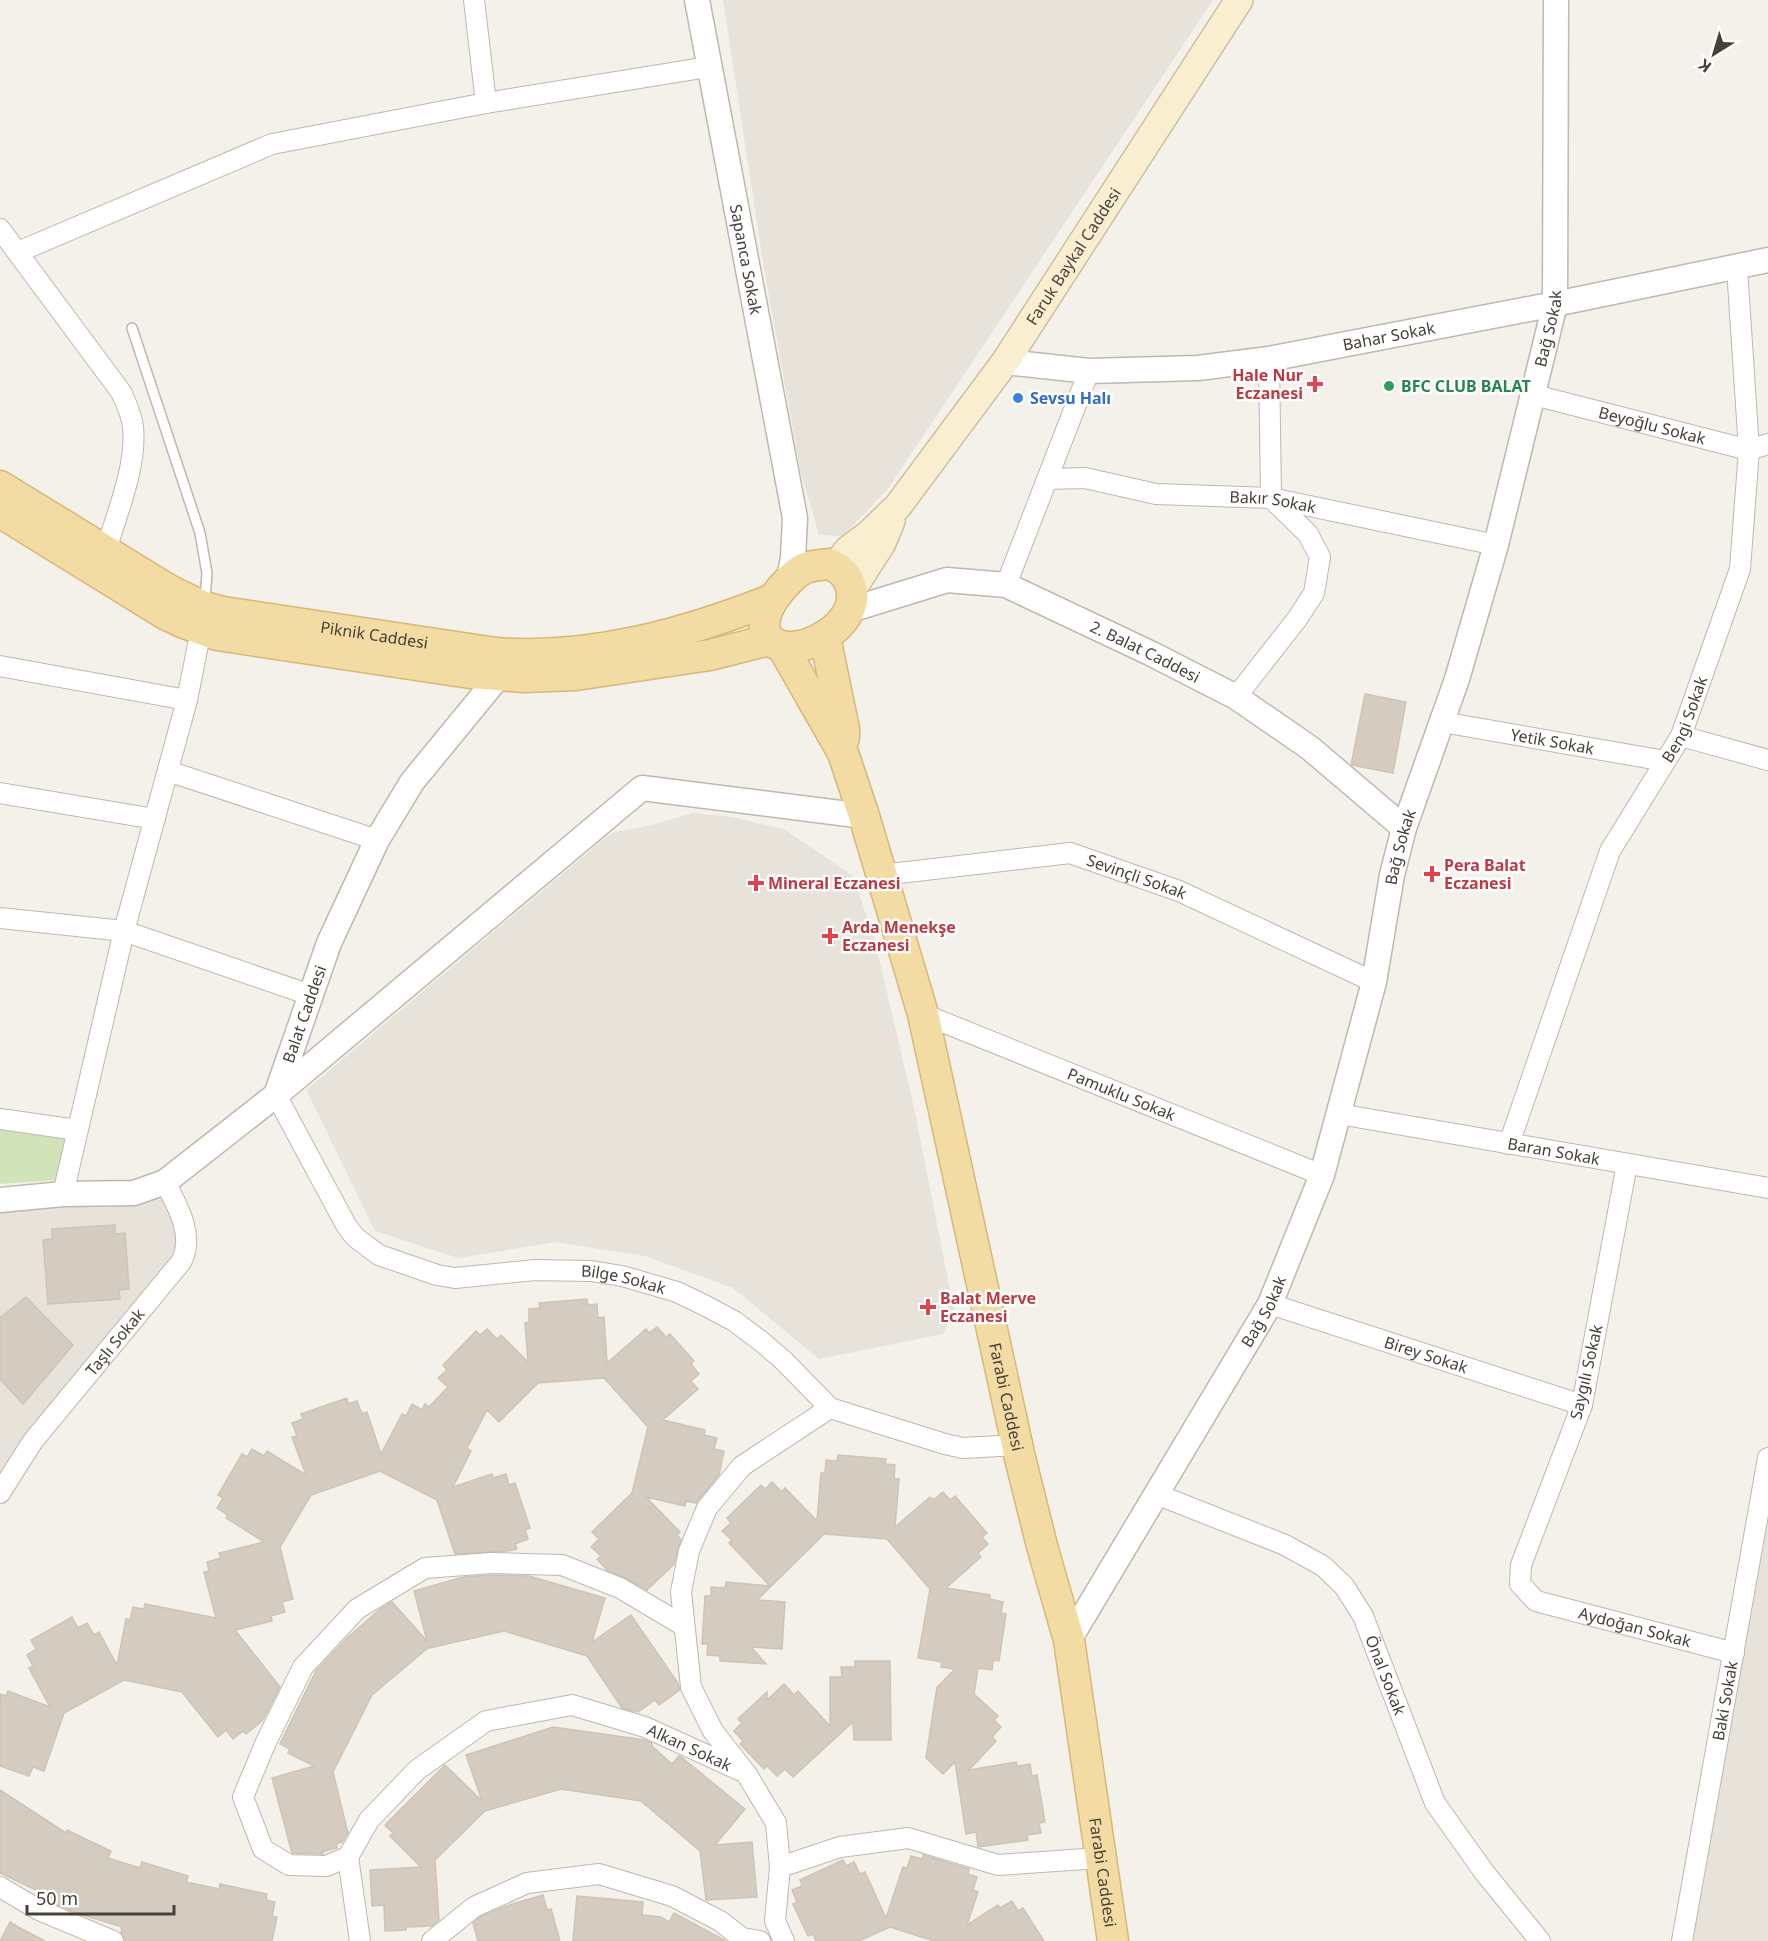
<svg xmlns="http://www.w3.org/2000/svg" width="1768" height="1941" font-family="'Noto Sans',sans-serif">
	<rect width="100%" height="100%" fill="#f4f1eb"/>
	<g fill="#e7e2da">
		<polygon points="723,0 1213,0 888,489 843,536 819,535 800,469 763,262"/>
		<polygon points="693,813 732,817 784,829 853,876 875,941 915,1112 954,1311 943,1334 819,1359 733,1288 645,1256 555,1242 458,1258 375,1231 306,1090 611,833 652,825"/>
		<polygon points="63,1194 174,1199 188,1243 0,1499 0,1203"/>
		<polygon points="1768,1458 1768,1941 1682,1941"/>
	</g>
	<polygon fill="#d1e3b9" points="0,1124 69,1133 57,1180 0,1184"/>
	<g fill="#d4ccc1" stroke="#cec4b5" stroke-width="1.5">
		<polygon points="1365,694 1406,702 1393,773 1351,765"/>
		<polygon points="115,1225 115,1234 125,1233 129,1289 119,1290 120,1299 48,1304 43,1240 52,1239 52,1229"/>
		<polygon points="26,1297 73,1345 23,1404 0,1379 0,1318"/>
		<polygon points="587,1299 588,1305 597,1304 598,1318 604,1317 607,1363 646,1329 649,1333 657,1327 666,1337 670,1334 694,1361 691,1364 699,1374 691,1381 698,1389 663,1420 705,1430 704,1435 717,1438 714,1449 724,1451 719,1475 696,1503 686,1501 685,1506 646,1497 680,1532 677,1535 681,1540 674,1564 647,1590 626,1578 607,1570 597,1559 601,1556 591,1547 599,1539 592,1532 632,1493 648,1427 604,1378 538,1383 499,1422 487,1410 467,1448 471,1451 453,1487 492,1474 493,1478 506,1474 509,1485 515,1483 530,1528 525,1530 528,1539 515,1544 517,1549 508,1551 455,1554 437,1500 380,1471 311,1495 280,1547 293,1599 282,1602 285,1612 271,1616 272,1621 235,1630 280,1687 263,1720 246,1734 243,1731 233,1739 226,1730 218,1737 182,1692 124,1680 64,1713 44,1771 33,1767 29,1776 0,1766 0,1694 6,1696 8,1691 50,1707 29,1668 33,1666 27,1655 36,1649 31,1640 72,1617 78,1628 87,1623 94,1635 99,1632 117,1665 126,1619 130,1620 133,1607 144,1609 145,1604 216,1618 204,1572 209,1571 207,1562 221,1558 219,1553 264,1542 226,1518 228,1515 217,1508 223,1498 218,1495 242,1454 247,1457 252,1449 264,1456 267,1451 306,1475 292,1437 297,1436 292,1423 303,1419 301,1414 347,1398 348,1404 357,1401 362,1414 367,1412 381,1454 402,1414 406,1416 412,1404 422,1410 425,1404 429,1407 448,1387 438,1378 447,1370 443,1365 476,1331 480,1335 487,1329 497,1339 501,1335 528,1362 525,1323 529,1322 529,1309 540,1308 539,1303"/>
		<polygon points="838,1455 886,1459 885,1464 895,1465 894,1479 899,1479 895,1527 930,1497 933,1500 943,1492 950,1500 955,1496 987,1533 982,1537 988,1544 978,1553 981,1557 946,1588 990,1595 990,1599 1003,1602 1001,1613 1006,1614 999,1661 993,1660 992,1670 978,1668 974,1694 998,1716 994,1720 1001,1727 992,1737 996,1741 969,1770 1016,1762 1017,1766 1030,1764 1032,1776 1037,1775 1045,1822 1039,1823 1041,1833 1027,1835 1028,1840 978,1847 976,1832 966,1834 955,1762 943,1774 926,1758 937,1687 955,1669 941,1667 942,1662 918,1658 930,1589 887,1539 824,1534 757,1600 785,1602 782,1649 751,1647 766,1664 720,1661 720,1656 707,1655 708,1644 702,1644 705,1596 711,1596 711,1587 725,1588 726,1582 770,1586 729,1543 732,1540 722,1531 731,1523 727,1518 761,1485 765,1489 772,1482 782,1492 785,1488 817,1521 821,1473 825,1473 826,1460 837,1461"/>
		<polygon points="492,1575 529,1576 605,1598 592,1642 631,1615 678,1683 680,1690 659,1705 655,1700 638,1712 622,1708 587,1656 504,1631 429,1648 429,1647 372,1695 333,1772 348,1833 342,1842 336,1844 337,1848 322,1852 323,1854 292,1853 272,1778 314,1766 288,1753 290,1749 280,1744 316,1671 347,1638 379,1610 392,1602 427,1641 414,1591 463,1577"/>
		<polygon points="855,1661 890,1661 891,1740 854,1740 853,1722 793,1777 785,1769 777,1776 767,1766 764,1769 740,1744 743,1741 734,1731 742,1723 738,1719 767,1692 767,1700 784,1684 794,1695 798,1691 830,1726 830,1677 842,1677 841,1667 855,1667"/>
		<polygon points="553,1727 645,1740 652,1743 652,1746 672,1764 679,1756 681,1757 745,1809 715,1845 752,1842 757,1897 706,1900 700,1851 641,1801 561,1789 485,1811 435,1860 439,1920 432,1926 406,1927 406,1930 385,1931 384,1905 372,1906 370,1870 421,1867 390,1836 393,1833 385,1825 445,1765 482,1801 466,1755"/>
		<polygon points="0,1790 66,1833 67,1830 111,1851 108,1858 140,1868 142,1862 188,1876 186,1882 219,1889 220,1884 267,1894 266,1900 275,1902 272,1916 277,1917 272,1941 128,1941 125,1940 121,1932 122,1927 80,1914 44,1899 36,1895 38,1891 0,1873"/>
		<polygon points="923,1855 969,1869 968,1874 977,1877 973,1890 978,1892 967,1925 998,1905 1000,1908 1012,1901 1018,1911 1023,1908 1044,1941 934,1941 890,1927 859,1941 816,1941 813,1934 808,1936 793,1904 797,1902 792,1890 802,1886 800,1880 843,1860 846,1866 854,1862 860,1874 865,1872 886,1918 903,1867 907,1868 911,1856 922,1859"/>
		<polygon points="543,1895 547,1910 551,1909 560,1941 478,1941 473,1923 480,1917 506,1906"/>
		<polygon points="577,1896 643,1902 642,1915 661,1917 669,1922 674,1913 726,1941 573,1941"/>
		<polygon points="10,1922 18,1927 45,1941 0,1941"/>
	</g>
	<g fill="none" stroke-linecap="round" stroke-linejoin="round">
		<g stroke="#beb8ae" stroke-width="12">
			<polyline id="service" points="132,328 200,533 207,573 205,601"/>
		</g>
		<g stroke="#beb8ae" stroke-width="22">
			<g id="minor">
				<polyline points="486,103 708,67"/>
				<path d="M0 229 121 392C126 403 132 415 133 427 137 466 117 513 106 550"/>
				<polyline points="18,252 272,144 486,103 474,0"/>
				<path id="s1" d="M1534 395 1749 450 1768 444"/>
				<path id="s2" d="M1047 479 1085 478 1156 494 1271 498 1496 545"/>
				<polyline points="1006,585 1089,371"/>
				<polyline points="0,666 187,700"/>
				<polyline points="1236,697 1297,619 1314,593 1320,557 1308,534 1271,498 1269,359"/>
				<path id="s3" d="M1442 722 1665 761"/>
				<polyline points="1681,736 1768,760"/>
				<polyline points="168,771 377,840"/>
				<polyline points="0,793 155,819"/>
				<path id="s4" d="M882 875 1070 853 1179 891 1374 982"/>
				<polyline points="0,918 124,931 310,995"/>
				<path id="s5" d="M923 1014 1322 1175"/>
				<path id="s6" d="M276 1095 346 1225 355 1237 379 1255 437 1275 455 1278 535 1270 591 1271 622 1276 677 1292 704 1305 734 1321 762 1342 783 1360 830 1408 945 1444 963 1448 1018 1445"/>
				<path id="s7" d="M1339 1114 1768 1188"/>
				<polyline points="0,1119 77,1130"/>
				<path id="s8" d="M1509 1144 1610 851 1681 736 1740 569 1749 450 1737 268"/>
				<path id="s9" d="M1627 1164 1582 1405 1521 1565 1520 1584 1536 1601 1734 1653"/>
				<polyline points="63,1194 124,931 187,700 201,630"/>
				<path id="s10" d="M1270 1304 1582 1405"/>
				<path id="s11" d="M0 1493 33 1441 181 1262C195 1236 178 1207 165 1182"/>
				<path id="s12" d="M1156 1494 1285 1545 1323 1566 1344 1586 1363 1616 1435 1803 1484 1872 1540 1941"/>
				<polyline points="744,1771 713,1731 691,1687 681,1592 689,1551 707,1508 742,1466 830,1408"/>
				<polyline points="348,1857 326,1866 289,1865 263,1849 243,1797 266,1742 303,1667 357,1609 425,1568 492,1563 562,1565 620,1588 684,1626"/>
				<polyline points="780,1867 775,1921 784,1941"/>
				<polyline points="0,1887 39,1910 113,1941"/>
				<path id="s13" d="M360 1941 348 1857 369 1820 417 1770 486 1721 572 1705 645 1727 746 1773 776 1823 780 1867 840 1847 908 1838 998 1865 1100 1858"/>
				<polyline points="432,1941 474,1907 527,1883 599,1874 672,1896 720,1921 742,1938 760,1941"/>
				<path id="s14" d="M1682 1941 1768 1458"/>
			</g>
		</g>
		<g stroke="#beb8ae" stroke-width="27">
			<g id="tertiary">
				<path id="s15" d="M697 0 795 518 793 558 788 582"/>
				<path id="s16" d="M1005 362 1089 371 1198 368 1269 359 1555 304 1768 260"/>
				<path id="s17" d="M850 610 947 580 1006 585 1150 653 1236 697 1310 748 1404 828"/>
				<polyline points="276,1095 642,788 864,816"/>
				<path id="s18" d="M0 1200 63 1194 134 1193 165 1182 276 1095 329 943 377 840 412 782 499 676"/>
				<path id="s19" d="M1069 1640 1270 1304 1322 1175 1374 982 1392 875 1404 828 1457 679 1496 545 1555 304 1556 0"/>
			</g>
		</g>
		<g stroke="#cec1a0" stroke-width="30">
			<g id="secondary">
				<path id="s20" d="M834 567 848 550 869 534 898 506 1005 362 1239 0"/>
				<polyline points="852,590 882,543 891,521"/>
			</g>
		</g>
		<g stroke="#d7b876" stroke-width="33">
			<g id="primary">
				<path id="s21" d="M0 486 169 590 204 607 223 612 496 653C591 660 685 634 773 599"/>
				<polyline points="0,512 165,614 184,623 217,635 470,673 524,677 576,675 710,655 769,640"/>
				<path d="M830 564C835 567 842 571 845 575 878 621 788 668 768 637 754 615 785 580 803 569 812 565 821 565 830 564Z"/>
				<polyline points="825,637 844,729 844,738"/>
				<path id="s22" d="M782 646 843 753 864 816 923 1014 1020 1458 1042 1546 1069 1640 1113 1941"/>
			</g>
		</g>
		<use href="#service" stroke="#fff" stroke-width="9"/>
		<use href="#minor" stroke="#fff" stroke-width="20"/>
		<use href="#tertiary" stroke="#fff" stroke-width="24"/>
		<use href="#secondary" stroke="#f9eed0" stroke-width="27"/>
		<use href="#primary" stroke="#f3dba4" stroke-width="30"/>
	</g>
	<g fill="#e0444e" stroke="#fff" stroke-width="2">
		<path d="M1312 375h6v6h6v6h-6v6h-6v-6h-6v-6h6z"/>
		<path d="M1429 865h6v6h6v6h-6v6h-6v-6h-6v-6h6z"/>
		<path d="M753 874h6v6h6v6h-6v6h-6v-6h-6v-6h6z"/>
		<path d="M827 927h6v6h6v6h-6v6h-6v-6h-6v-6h6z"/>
		<path d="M925 1298h6v6h6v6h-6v6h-6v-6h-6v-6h6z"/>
	</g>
	<circle fill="#2e9e5b" stroke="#fff" stroke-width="2" cx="1389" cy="386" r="6"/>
	<circle fill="#3f7fe0" stroke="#fff" stroke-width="2" cx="1018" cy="398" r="6"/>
	<g text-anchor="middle" stroke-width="5" stroke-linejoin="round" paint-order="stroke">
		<g font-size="16" fill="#474139" stroke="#fff">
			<text dy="6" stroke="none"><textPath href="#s20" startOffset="394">Faruk Baykal Caddesi</textPath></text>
			<text dy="6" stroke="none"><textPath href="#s15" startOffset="264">Sapanca Sokak</textPath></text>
			<text dy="6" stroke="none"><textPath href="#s19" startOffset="1408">Bağ Sokak</textPath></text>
			<text dy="6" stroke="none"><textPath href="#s16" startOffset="387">Bahar Sokak</textPath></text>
			<text dy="6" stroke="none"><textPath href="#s1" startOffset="122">Beyoğlu Sokak</textPath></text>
			<text dy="6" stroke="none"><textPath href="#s2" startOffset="228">Bakır Sokak</textPath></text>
			<text dy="6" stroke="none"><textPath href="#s21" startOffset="410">Piknik Caddesi</textPath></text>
			<text dy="6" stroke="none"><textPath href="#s17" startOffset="315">2. Balat Caddesi</textPath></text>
			<text dy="6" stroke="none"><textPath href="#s8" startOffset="462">Bengi Sokak</textPath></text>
			<text dy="6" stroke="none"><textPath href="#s3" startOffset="112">Yetik Sokak</textPath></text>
			<text dy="6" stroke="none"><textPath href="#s19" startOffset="868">Bağ Sokak</textPath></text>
			<text dy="6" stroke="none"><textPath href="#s4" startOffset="260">Sevinçli Sokak</textPath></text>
			<text dy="6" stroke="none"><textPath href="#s18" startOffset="394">Balat Caddesi</textPath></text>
			<text dy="6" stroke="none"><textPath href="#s5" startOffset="214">Pamuklu Sokak</textPath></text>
			<text dy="6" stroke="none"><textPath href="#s7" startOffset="218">Baran Sokak</textPath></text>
			<text dy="6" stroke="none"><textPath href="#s6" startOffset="442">Bilge Sokak</textPath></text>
			<text dy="6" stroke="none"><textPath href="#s19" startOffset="382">Bağ Sokak</textPath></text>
			<text dy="6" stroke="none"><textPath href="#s11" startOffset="190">Taşlı Sokak</textPath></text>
			<text dy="6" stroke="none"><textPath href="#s10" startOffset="164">Birey Sokak</textPath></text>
			<text transform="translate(1586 1372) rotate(-77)" y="6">Saygılı Sokak</text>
			<text dy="6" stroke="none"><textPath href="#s22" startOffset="788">Farabi Caddesi</textPath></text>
			<text dy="6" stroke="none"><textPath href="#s9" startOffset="561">Aydoğan Sokak</textPath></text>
			<text dy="6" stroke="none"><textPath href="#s12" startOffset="310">Önal Sokak</textPath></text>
			<text dy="6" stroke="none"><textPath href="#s14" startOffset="244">Baki Sokak</textPath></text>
			<text dy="6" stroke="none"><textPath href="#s13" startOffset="494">Alkan Sokak</textPath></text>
			<text dy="6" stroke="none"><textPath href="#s22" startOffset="1274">Farabi Caddesi</textPath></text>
		</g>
		<g font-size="16" font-weight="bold" fill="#be3a42" stroke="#fff" text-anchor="start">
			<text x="1303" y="381" text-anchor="end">Hale Nur<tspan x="1303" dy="18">Eczanesi</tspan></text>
			<text x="1444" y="871">Pera Balat<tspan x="1444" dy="18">Eczanesi</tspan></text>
			<text x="768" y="889">Mineral Eczanesi</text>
			<text x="842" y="933">Arda Menekşe<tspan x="842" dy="18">Eczanesi</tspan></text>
			<text x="940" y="1304">Balat Merve<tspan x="940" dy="18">Eczanesi</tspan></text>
		</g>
		<g font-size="16" font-weight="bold" fill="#27864d" stroke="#fff" text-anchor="start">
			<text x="1401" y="392">BFC CLUB BALAT</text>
		</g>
		<g font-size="16" font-weight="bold" fill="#366cbe" stroke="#fff" text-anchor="start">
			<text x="1030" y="404">Sevsu Halı</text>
		</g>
	</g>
	<g transform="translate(1714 54) rotate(217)" stroke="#ffffff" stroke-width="4.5" paint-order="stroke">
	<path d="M0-4.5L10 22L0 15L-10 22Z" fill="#474139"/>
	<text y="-9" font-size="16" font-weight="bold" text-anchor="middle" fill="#474139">K</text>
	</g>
	<path d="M27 1905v9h147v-9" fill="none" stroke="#474139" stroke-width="3"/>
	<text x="36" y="1905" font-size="18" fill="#474139" stroke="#ffffff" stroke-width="4.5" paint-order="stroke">50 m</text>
</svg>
